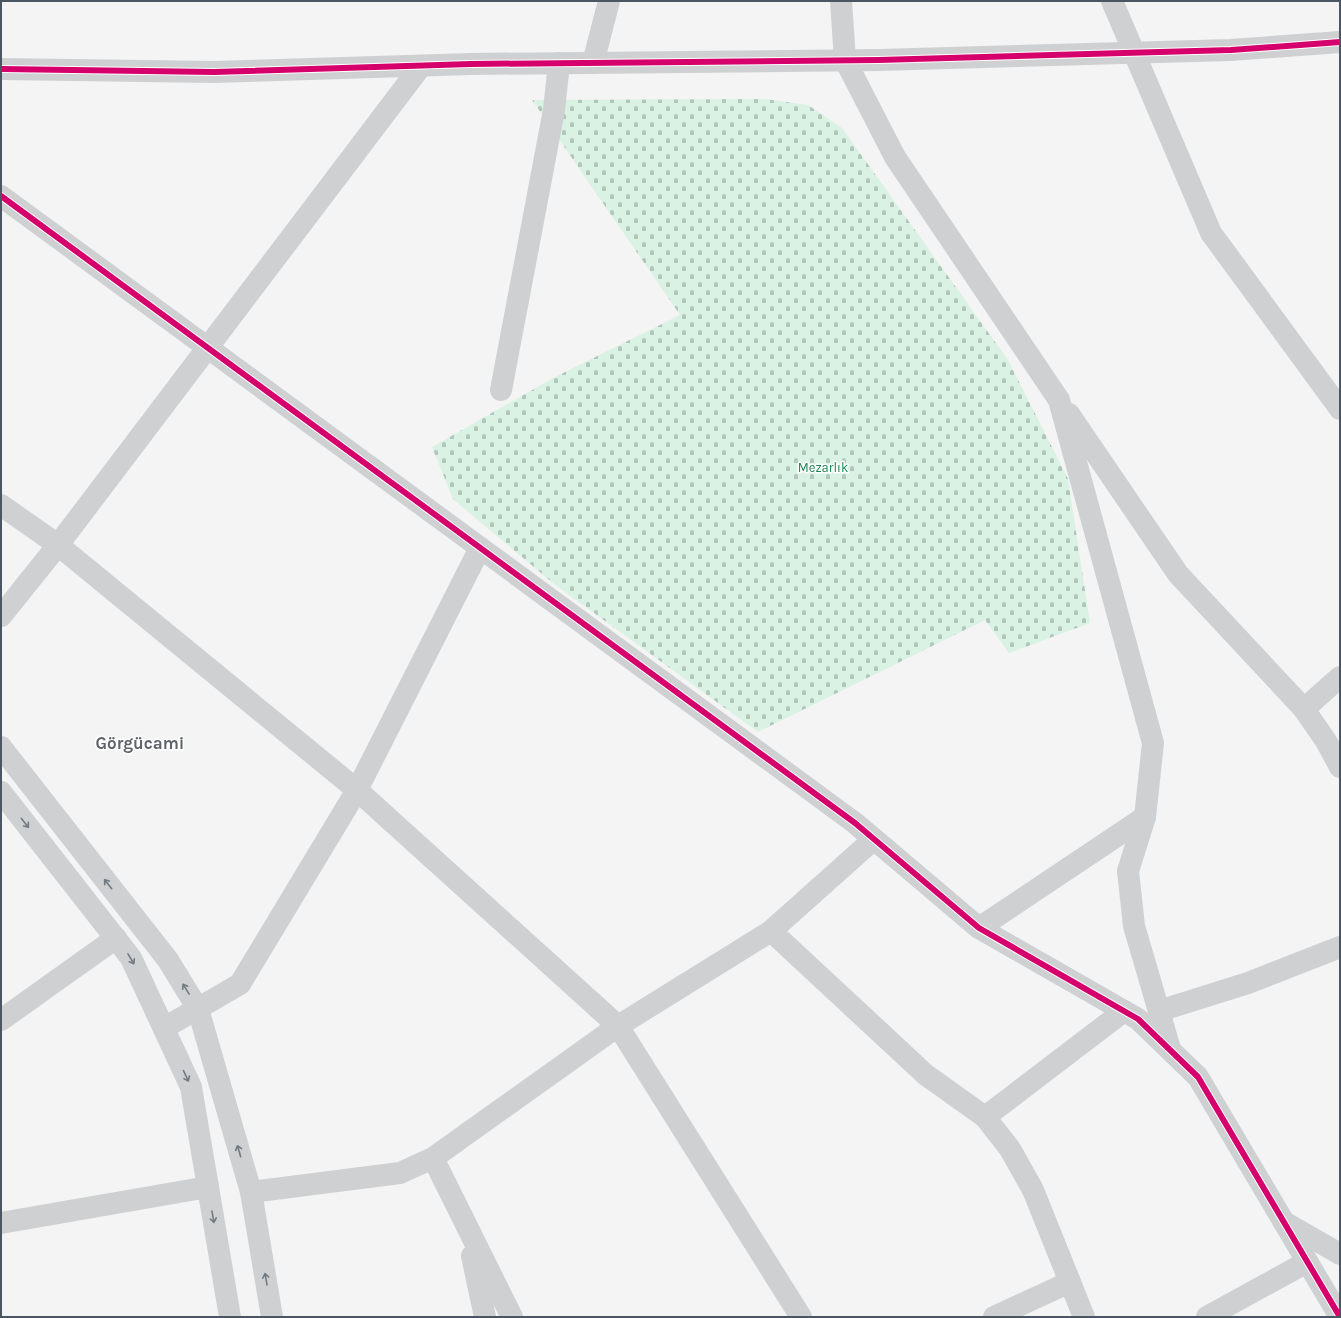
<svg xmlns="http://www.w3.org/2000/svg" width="1341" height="1318" font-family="Karla,sans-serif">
	<defs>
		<pattern id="cemetery-stones" width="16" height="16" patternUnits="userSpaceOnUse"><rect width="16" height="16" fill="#d9f2e3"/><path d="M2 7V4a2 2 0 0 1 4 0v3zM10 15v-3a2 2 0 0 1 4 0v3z" fill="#b2c7bb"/></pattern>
	</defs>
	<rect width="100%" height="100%" fill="#f4f4f4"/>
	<polygon fill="url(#cemetery-stones)" points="765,99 808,105 842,128 1008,360 1068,479 1090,623 1009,653 985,620 758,732 554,584 453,499 432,447 555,377 680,315 532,100"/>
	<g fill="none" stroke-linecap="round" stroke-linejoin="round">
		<g stroke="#ced0d2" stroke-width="22">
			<polyline points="841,1 845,60 895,157 1059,400 1153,743 1145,817 1128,871 1134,926 1170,1049"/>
			<polyline points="1112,1 1211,233 1340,409"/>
			<polyline points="593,63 609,1"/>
			<polyline points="1,69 214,72 471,64 879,60 1231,50 1340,42"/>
			<polyline points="1,196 855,823 979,928 1138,1019 1198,1077 1340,1317"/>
			<polyline points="501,390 554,110 559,63"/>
			<polyline points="1069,414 1178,574 1304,709 1326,741 1340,767"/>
			<polyline points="1,505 58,545 357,790 618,1026 801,1317"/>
			<polyline points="1,616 58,545 421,66"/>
			<polyline points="1304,709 1340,677"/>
			<polyline points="1,747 168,960 198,1009 251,1192 272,1317"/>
			<polyline points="1,792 131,958 191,1087 230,1317"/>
			<polyline points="979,928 1145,817"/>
			<polyline points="771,931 926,1075 985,1117 1010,1149 1033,1190 1084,1317"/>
			<polyline points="1159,1011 1248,983 1340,947"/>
			<polyline points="1,1020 116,938"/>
			<polyline points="164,1028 240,984 357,790 480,548"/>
			<polyline points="985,1117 1124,1011"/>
			<polyline points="433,1158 512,1317"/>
			<polyline points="251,1192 400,1173 433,1158 618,1026 771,931 874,839"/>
			<polyline points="1284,1222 1340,1254"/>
			<polyline points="1,1223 208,1187"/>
			<polyline points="472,1256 485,1317"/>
			<polyline points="994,1317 1070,1282"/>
			<polyline points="1207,1317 1307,1262"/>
		</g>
		<g stroke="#fff" stroke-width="8">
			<g id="cycleway">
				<polyline points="1,69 214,72 471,64 879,60 1231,50 1340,42"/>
				<polyline points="1,196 855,823 979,928 1138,1019 1198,1077 1340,1317"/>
			</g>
		</g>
		<use href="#cycleway" stroke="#d6006c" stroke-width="6"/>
	</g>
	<defs><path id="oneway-shaft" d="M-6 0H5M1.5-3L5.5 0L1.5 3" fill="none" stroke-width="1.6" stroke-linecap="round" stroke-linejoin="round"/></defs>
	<g stroke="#727b83">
		<use href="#oneway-shaft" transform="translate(25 823) rotate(52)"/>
		<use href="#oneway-shaft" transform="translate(108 884) rotate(-128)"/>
		<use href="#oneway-shaft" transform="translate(131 959) rotate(59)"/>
		<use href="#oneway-shaft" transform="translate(186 989) rotate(-122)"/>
		<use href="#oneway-shaft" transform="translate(186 1076) rotate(65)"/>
		<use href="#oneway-shaft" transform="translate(239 1151) rotate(-106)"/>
		<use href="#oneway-shaft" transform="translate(213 1217) rotate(80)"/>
		<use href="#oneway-shaft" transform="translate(266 1279) rotate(-100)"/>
	</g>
	<g text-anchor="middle" stroke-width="3" stroke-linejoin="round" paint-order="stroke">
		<g font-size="13" fill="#17864f" stroke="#fff">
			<text x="823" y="472">Mezarlık</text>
		</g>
		<g font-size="17" font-weight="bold" fill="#5f6368" stroke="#fff">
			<text x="140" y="749">Görgücami</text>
		</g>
	</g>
	<rect width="1341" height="1318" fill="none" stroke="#4a5661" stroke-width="4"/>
</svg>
